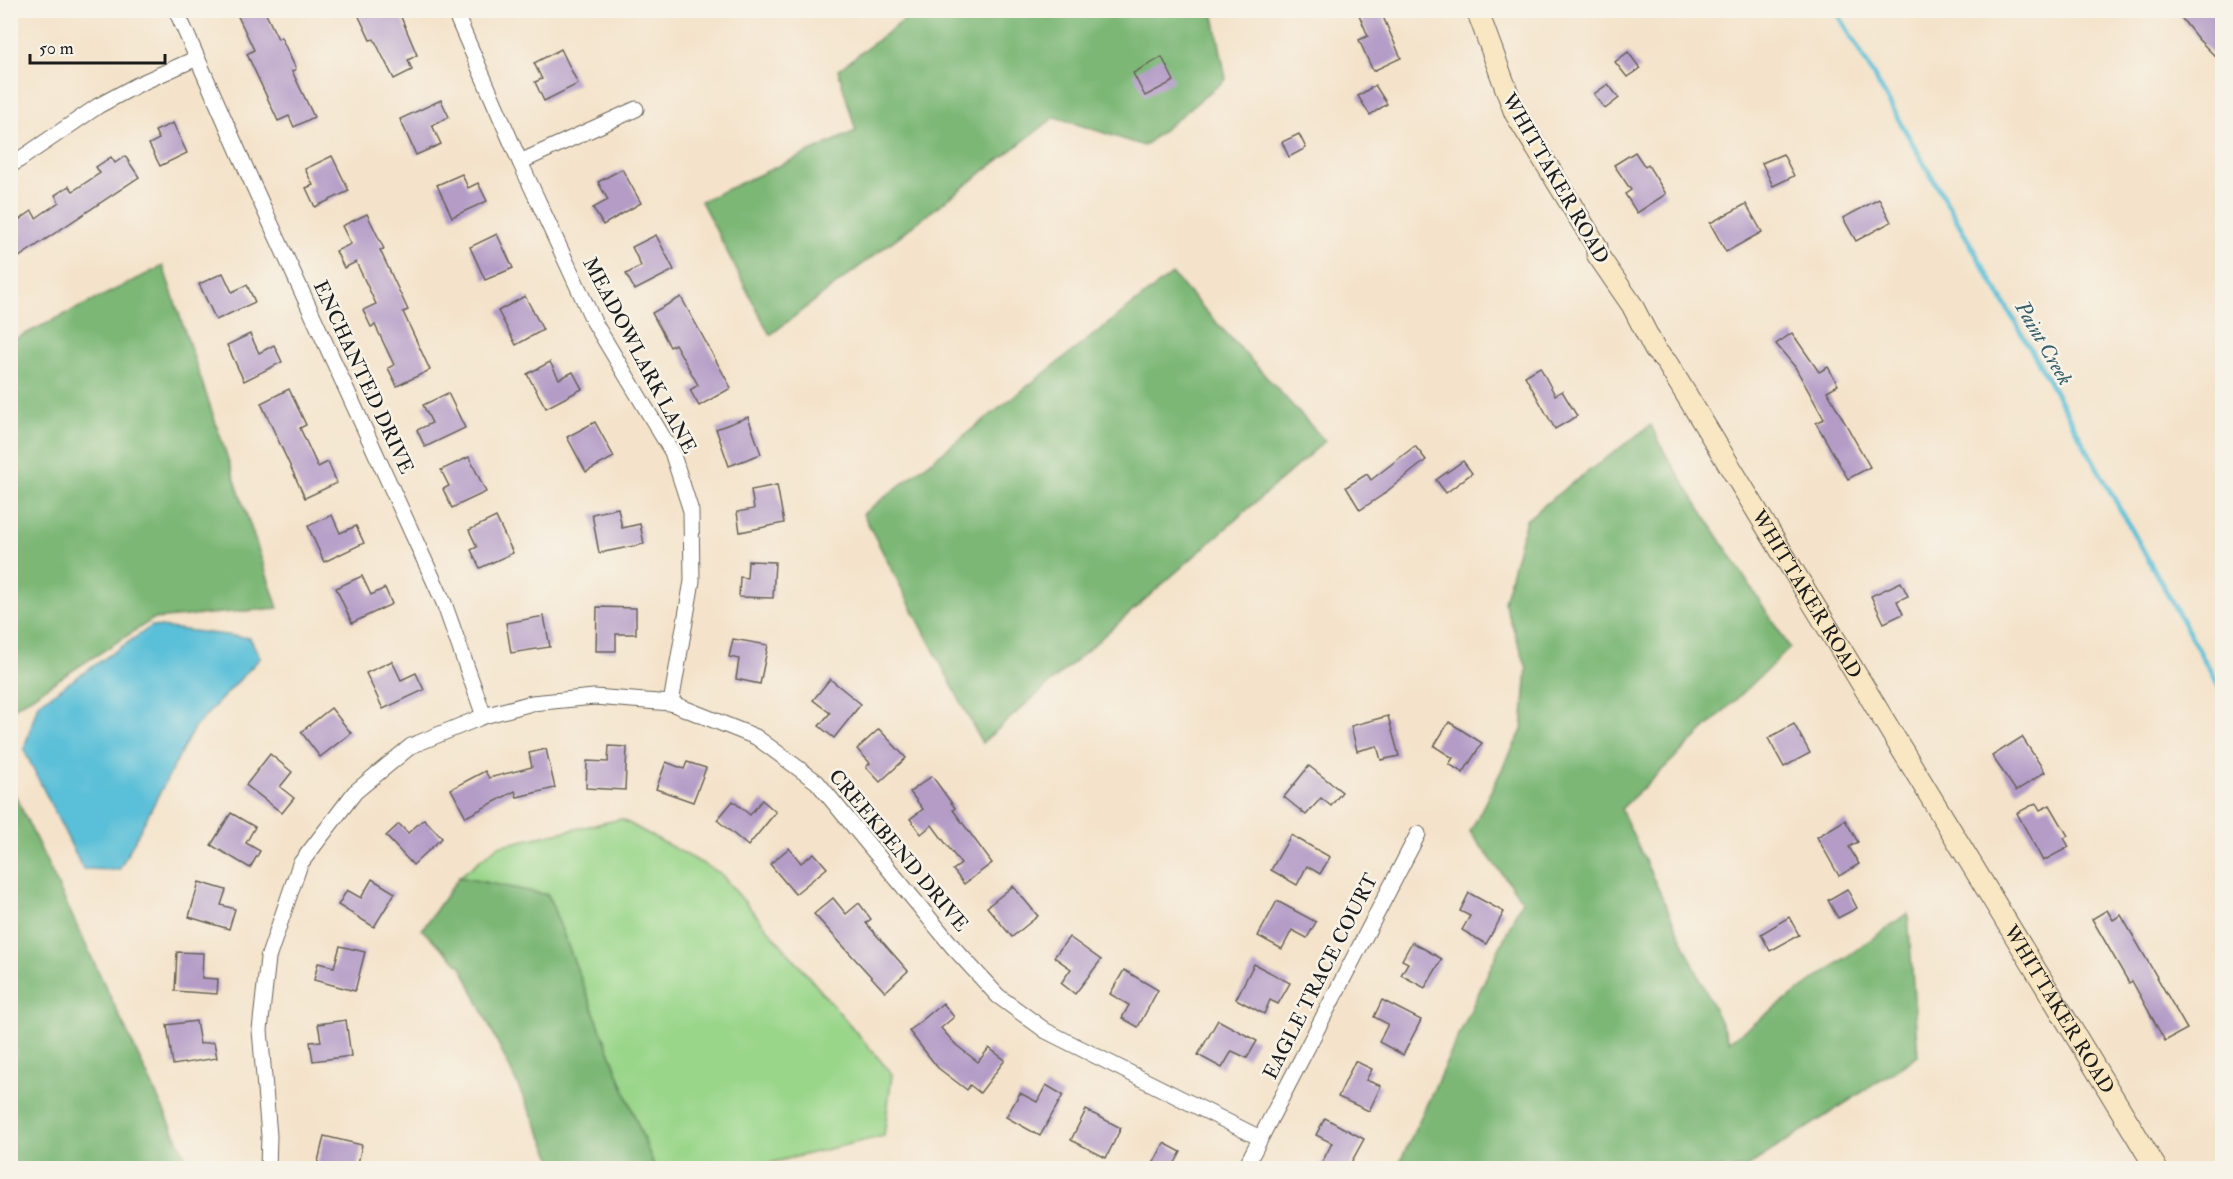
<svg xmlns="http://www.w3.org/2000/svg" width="2233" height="1179" font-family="'IM FELL Double Pica',serif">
	<rect width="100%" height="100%" fill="#f7f3e8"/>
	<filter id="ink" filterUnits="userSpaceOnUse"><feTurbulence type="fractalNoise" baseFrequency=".0167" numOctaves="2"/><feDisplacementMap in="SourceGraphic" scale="12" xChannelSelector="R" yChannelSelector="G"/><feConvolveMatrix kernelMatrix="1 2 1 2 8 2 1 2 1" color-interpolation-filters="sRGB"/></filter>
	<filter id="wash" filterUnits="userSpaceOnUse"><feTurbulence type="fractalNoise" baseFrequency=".008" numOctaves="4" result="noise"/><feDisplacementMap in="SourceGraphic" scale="24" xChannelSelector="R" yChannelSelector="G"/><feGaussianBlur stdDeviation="1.35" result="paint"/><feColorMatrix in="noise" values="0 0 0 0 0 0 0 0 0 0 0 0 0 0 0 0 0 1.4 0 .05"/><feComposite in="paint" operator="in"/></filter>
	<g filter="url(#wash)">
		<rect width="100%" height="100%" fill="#f4e3ca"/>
		<polygon fill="#9ad68a" stroke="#5b7953" stroke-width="1.5" points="621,819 720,873 892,1074 884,1136 766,1164 758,1168 655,1168 548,895 459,877 498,846"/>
		<g fill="#7bb776" stroke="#4c6a49" stroke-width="1.5">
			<polygon points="916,11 1213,11 1226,79 1144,146 1055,117 770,335 701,201 856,131 838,70"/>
			<polygon points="163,266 278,608 153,619 11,710 11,341"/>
			<polygon points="1172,274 1325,441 982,743 863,514"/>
			<polygon points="1651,425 1667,457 1790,648 1621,809 1729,1041 1908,913 1918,1056 1745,1168 1397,1168 1522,900 1470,832 1522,730 1527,668 1504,602 1526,520 1563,490"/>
			<polygon points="10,784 191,1168 11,1168"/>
			<polygon points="459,877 548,895 655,1168 557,1168 461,966 422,930"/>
		</g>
		<polygon fill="#5abfd8" stroke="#3b6e7a" stroke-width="1.5" points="152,626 250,638 260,658 194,728 119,870 83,869 24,750 38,704"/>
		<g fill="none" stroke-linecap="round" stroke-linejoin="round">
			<polyline stroke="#5abfd8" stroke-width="5" points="1836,10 2045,374 2222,692"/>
		</g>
		<g id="blocks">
			<g fill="#b49cc7">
				<polygon points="235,10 264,10 278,39 281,37 296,69 292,71 314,117 294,127 289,116 278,121 247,54 254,50"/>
				<polygon points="356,10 398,10 417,55 408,60 412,70 394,79 374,39 370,40"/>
				<polygon points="1357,10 1380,10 1401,58 1373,71 1359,40 1368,36"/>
				<polygon points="2175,10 2223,10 2223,64 2198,39"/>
				<polygon points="561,49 578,84 544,101 535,82 542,79 534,63"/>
				<polygon points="1628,52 1640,68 1627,77 1615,62"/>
				<polygon points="1162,57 1174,81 1145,96 1133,73"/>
				<polygon points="1608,84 1619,98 1605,109 1594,94"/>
				<polygon points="1375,85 1387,104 1370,115 1358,96"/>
				<polygon points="441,100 449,117 432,125 441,144 416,155 400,119"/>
				<polygon points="173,123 187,153 160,166 149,144 159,139 155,131"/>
				<polygon points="1299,134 1306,148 1289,157 1282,142"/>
				<polygon points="1635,152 1645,167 1648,165 1666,194 1637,213 1625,194 1631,190 1614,165"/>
				<polygon points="1783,154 1794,176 1773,186 1762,163"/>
				<polygon points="125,156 139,177 10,263 10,226 32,211 36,218 59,202 55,195 69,186 73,191 100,173 96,167 111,157 115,163"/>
				<polygon points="332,156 349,191 315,207 306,188 313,185 305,169"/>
				<polygon points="622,169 641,203 603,225 593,208 608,200 598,182"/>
				<polygon points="462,174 468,188 478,183 487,201 452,217 437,185"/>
				<polygon points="1879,199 1891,222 1856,241 1843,218"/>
				<polygon points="1746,204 1762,232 1726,252 1710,223"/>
				<polygon points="367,214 384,249 380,250 408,310 403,312 430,370 397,386 388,368 394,365 375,325 371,327 363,310 376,304 356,262 344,268 336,251 351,244 342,226"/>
				<polygon points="497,234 513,268 485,280 470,247"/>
				<polygon points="656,235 674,270 635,290 626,274 641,266 632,247"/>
				<polygon points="223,273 232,292 247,285 255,302 216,320 199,284"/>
				<polygon points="525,296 543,330 516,345 498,311"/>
				<polygon points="681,297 731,388 699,406 690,390 698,385 675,344 670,347 652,313"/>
				<polygon points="1792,333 1819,372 1828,367 1838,385 1827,391 1870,467 1848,479 1816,423 1824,419 1795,367 1776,344"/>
				<polygon points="250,334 259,353 274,345 282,362 244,381 227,345"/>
				<polygon points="550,362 559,379 573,372 582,389 546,408 527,374"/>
				<polygon points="1540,367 1555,395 1562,391 1577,416 1555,429 1525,376"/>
				<polygon points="289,389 306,425 300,428 318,467 328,462 337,483 305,498 261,403"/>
				<polygon points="448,393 465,428 425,447 417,430 432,423 423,405"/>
				<polygon points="748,417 761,454 729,466 716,429"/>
				<polygon points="595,422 614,457 586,472 567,437"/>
				<polygon points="1415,446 1426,460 1381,496 1360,510 1346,487 1367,474 1371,480"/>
				<polygon points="469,457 486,492 452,508 443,489 449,486 441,470"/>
				<polygon points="1463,461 1472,473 1446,493 1436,480"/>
				<polygon points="777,485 784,523 740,532 737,512 754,509 751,490"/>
				<polygon points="618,508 622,528 640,524 644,544 599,553 592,514"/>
				<polygon points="332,515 340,533 356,526 364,543 324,562 308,526"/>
				<polygon points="496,517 513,553 480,568 471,550 477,547 469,530"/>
				<polygon points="748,561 775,562 773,598 739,597 740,577 747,578"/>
				<polygon points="362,576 371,595 385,588 392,604 352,623 336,588"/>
				<polygon points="1901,582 1908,596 1897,601 1903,614 1884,623 1871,596"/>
				<polygon points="597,607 636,608 636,634 616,634 616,651 596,651"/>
				<polygon points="544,616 550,647 511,653 506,623"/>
				<polygon points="733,639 768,645 760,684 736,679 739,659 729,657"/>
				<polygon points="392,661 401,680 416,673 424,690 383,709 366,673"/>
				<polygon points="830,679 861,704 834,738 819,726 830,713 813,700"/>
				<polygon points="331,708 351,733 320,757 301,732"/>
				<polygon points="1388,716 1399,756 1381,760 1377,746 1357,751 1351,726"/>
				<polygon points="1449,722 1482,743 1463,773 1449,764 1453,758 1434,746"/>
				<polygon points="1794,724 1810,753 1784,767 1768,738"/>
				<polygon points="879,729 906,758 880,782 866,767 870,763 857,749"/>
				<polygon points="2022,737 2045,772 2016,791 1992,756"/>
				<polygon points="609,746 627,747 625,790 586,788 587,761 608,762"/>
				<polygon points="546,749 555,788 517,797 515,791 466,817 451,789 485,771 489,778 532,767 529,753"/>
				<polygon points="270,754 292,772 280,787 294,798 282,813 246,785"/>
				<polygon points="666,762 684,769 687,762 706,768 693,802 656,789"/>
				<polygon points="1309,766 1342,792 1331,806 1321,798 1306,815 1284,797"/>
				<polygon points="932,776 955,808 953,810 992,863 964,884 953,870 961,864 932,825 921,834 910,819 923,809 910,792"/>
				<polygon points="762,800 776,812 748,846 717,820 733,801 750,815"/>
				<polygon points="2036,803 2040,810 2050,805 2068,836 2064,838 2069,847 2043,861 2017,813"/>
				<polygon points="231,813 255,827 246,843 260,851 250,868 211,845"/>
				<polygon points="424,819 442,838 413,865 386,836 399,824 408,833"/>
				<polygon points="1845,820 1858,842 1849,847 1859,864 1839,876 1817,837"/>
				<polygon points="1291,835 1330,857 1320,874 1307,866 1297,885 1271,870"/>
				<polygon points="789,848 801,863 814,853 827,868 795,894 770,864"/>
				<polygon points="372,879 395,893 374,927 338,905 347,890 361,898"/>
				<polygon points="199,882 226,890 221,905 235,909 229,929 189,917"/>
				<polygon points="1013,886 1038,916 1012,937 987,907"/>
				<polygon points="1847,889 1857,908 1838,918 1828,900"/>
				<polygon points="1469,893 1504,912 1486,944 1462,930 1470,916 1460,911"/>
				<polygon points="833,898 846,914 859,903 871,919 866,923 908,971 885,992 814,914"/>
				<polygon points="1277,901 1316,922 1307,938 1292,930 1282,949 1258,936"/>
				<polygon points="2107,910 2113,920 2121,915 2187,1029 2165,1041 2132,981 2129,983 2092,919"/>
				<polygon points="1789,917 1799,935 1770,951 1761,934"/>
				<polygon points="1069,937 1101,960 1075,994 1061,983 1071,969 1054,957"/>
				<polygon points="1412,942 1442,959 1425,988 1401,975 1408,963 1402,960"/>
				<polygon points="340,946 365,952 355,991 314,980 318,963 334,967"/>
				<polygon points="177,952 203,953 202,978 218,979 217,994 175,991"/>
				<polygon points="1254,964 1290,983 1278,1004 1270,1000 1264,1014 1236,999"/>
				<polygon points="1124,970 1158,990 1138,1027 1122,1018 1129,1005 1110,994"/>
				<polygon points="1382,1000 1421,1020 1403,1055 1379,1042 1388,1024 1374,1017"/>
				<polygon points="943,1003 954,1017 941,1028 956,1045 978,1062 989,1048 1005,1060 980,1093 970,1085 967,1090 938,1068 909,1031"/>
				<polygon points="346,1020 351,1056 313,1061 310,1042 321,1041 318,1024"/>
				<polygon points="1218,1020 1257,1041 1247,1058 1232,1051 1222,1068 1198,1055"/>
				<polygon points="196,1021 200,1044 214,1042 217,1058 173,1065 167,1025"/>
				<polygon points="1355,1061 1372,1069 1366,1080 1381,1086 1369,1111 1338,1097"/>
				<polygon points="1046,1085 1063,1095 1040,1136 1006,1117 1020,1093 1037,1102"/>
				<polygon points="1086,1110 1121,1128 1106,1158 1071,1140"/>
				<polygon points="1325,1118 1364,1139 1348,1168 1319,1168 1332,1143 1316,1135"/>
				<polygon points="324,1136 362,1145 357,1168 330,1168 317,1166"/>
				<polygon points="1164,1143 1181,1152 1172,1168 1151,1168"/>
			</g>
		</g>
	</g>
	<g filter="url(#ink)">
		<use href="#blocks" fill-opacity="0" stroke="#686259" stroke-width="1.5"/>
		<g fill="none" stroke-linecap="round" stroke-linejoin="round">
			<g stroke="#686259" stroke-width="17">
				<g id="minor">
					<polyline points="176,10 254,187 444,603 484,716"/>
					<polyline points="454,10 520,162 594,322 672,452 691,511 692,581 671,703"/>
					<polyline points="520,162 636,109"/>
					<polyline points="10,166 98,106 139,84 197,58"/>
					<polyline points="268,1168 269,1136 260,1030 268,958 300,864 355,792 411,746 484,716 532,703 594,697 671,703 756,737 817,782 953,947 998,996 1046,1031 1260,1138"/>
					<polyline points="1245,1168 1418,834"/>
				</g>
			</g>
			<g stroke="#686259" stroke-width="23">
				<g id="secondary">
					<path id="s1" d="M1477 10 1515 113 1597 247V254L1632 305 1655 350 1667 363 2156 1168"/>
				</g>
			</g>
			<use href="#minor" stroke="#fff" stroke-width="15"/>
			<use href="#secondary" stroke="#f9e7c3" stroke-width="21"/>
		</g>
	</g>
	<g text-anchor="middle" stroke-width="5" stroke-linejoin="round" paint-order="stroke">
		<g font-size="20" fill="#1c1c1c" stroke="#f7f3e8">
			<text transform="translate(1556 178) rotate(60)" y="7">WHITTAKER ROAD</text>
			<text transform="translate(640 355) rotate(62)" y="7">MEADOWLARK LANE</text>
			<text transform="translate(364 377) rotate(65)" y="7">ENCHANTED DRIVE</text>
			<text dy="7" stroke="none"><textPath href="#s1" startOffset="674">WHITTAKER ROAD</textPath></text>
			<text transform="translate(899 850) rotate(50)" y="7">CREEKBEND DRIVE</text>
			<text transform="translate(1320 976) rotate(-63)" y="7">EAGLE TRACE COURT</text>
			<text dy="7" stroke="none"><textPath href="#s1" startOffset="1160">WHITTAKER ROAD</textPath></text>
		</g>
		<g font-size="21" font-style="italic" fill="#355d67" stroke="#f7f3e8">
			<text transform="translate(2044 343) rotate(60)" y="7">Paint Creek</text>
		</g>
	</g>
	<rect width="2233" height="1179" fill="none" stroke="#f7f3e8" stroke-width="36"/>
	<path d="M30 54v9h135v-9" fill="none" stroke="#1c1c1c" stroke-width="3"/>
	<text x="39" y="54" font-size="18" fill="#1c1c1c" stroke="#f7f3e8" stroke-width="4.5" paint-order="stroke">50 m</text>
</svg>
